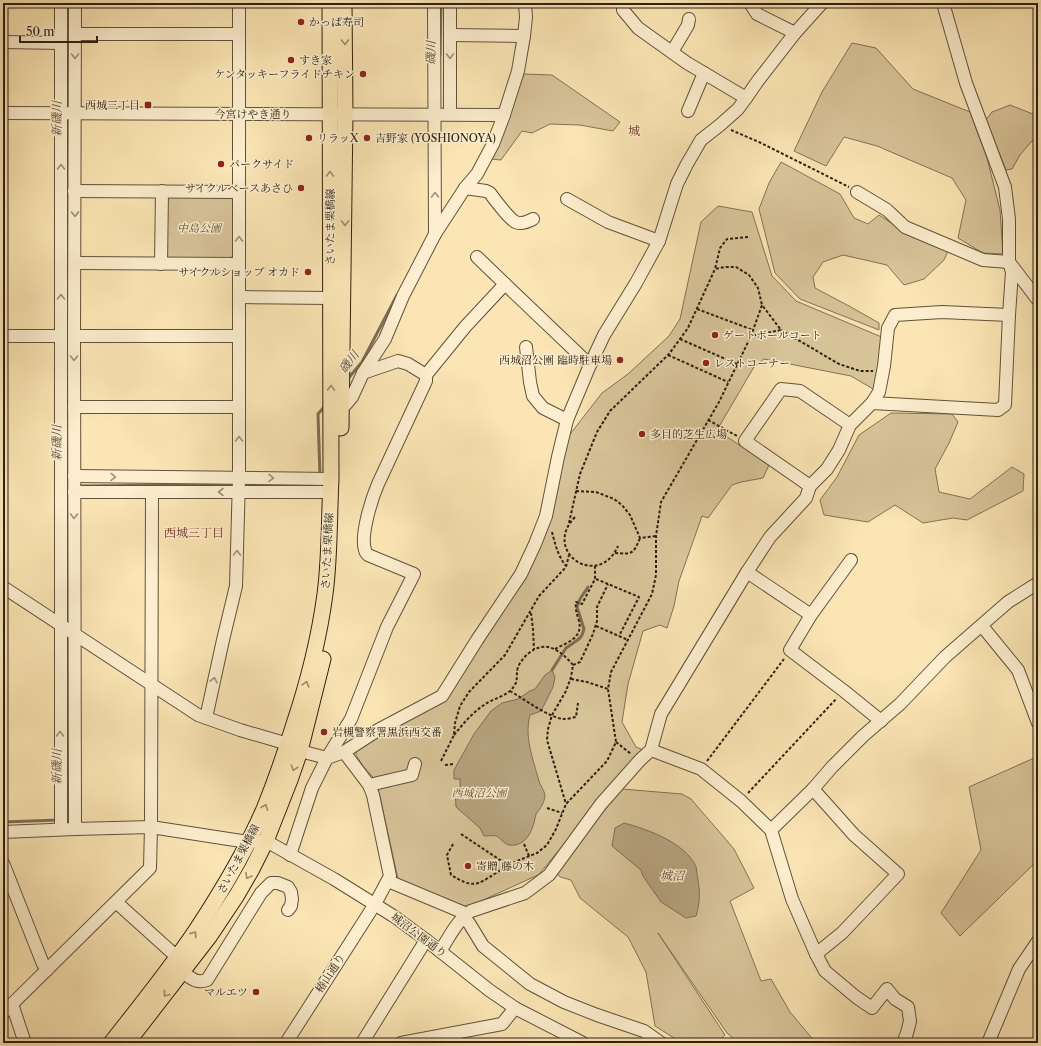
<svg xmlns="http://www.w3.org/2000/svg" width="1041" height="1046" font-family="'Libre Caslon Text','Noto Serif JP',serif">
	<rect width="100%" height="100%" fill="#fbe5b4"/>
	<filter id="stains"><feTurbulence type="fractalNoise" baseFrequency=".005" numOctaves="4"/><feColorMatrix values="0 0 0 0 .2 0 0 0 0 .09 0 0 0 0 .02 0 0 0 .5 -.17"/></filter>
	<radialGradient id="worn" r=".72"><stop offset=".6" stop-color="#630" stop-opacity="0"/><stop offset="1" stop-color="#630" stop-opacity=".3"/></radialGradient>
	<g fill="#d8c499" stroke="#827256">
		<polygon points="852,43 876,48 913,89 970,112 987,158 1000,210 1003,254 983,253 958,238 966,200 952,178 877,146 844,137 826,166 794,151 822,92"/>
		<polygon points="524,74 552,75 620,122 613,131 580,125 550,124 532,133 522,131 501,160 491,159"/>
		<polygon points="1010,105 1038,116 1038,142 1032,141 1020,155 1012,169 1006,170 986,120 992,112"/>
		<polygon points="781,162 840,194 854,218 868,224 879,215 904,231 948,251 944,260 924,279 904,285 887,265 843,255 823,262 813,277 815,288 849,306 879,323 879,330 800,299 775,273 759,209 769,183"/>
		<polygon points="167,197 232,198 233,199 234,254 230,259 168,259 165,257"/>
		<polygon points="718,206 752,212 772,276 796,301 884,338 881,370 873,389 851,376 764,359 754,367 717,430 769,465 763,478 741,482 732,485 708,518 702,516 679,581 674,606 667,628 660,625 643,631 628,684 622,722 636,747 646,751 628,767 540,873 538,875 470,906 461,906 398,879 379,792 373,777 363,766 356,755 356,750 402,723 445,700 526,572 564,442 602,393 628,374 669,336 680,319 701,222"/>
		<polygon points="891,413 952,414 958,422 949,443 935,469 939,492 970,499 1012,467 1024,474 1023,491 967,520 953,518 923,523 895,505 868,522 824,515 820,500 837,477 859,435"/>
		<polygon points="1038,758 1038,860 960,936 941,913 981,850 969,787 1032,759"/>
		<polygon points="622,789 682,794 691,799 734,849 754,888 730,901 761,981 771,979 790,1012 816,1043 739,1043 727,1033 658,933 725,1035 717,1043 682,1043 655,1026 646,972 628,937 580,898 571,880 560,877 555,870"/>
	</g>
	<g fill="#b5a27e" stroke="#7e6e54">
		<path d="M552 670 555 677 553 687 541 711 530 715C524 737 533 759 539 781 540 785 544 790 545 795 545 802 540 809 536 814 535 817 535 820 534 823 531 833 526 843 515 845 504 847 503 839 496 836 493 835 487 836 484 836L480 828 456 807 455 789H460V779H454V770L474 734 491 711 502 703 518 699 530 691 535 689 545 675Z"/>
		<path d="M624 823C647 829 686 843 696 867 697 871 697 876 698 880 700 892 700 904 696 916L686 918 661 902 643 876 641 870 612 846 615 828Z"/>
	</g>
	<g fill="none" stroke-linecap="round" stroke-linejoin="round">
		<g stroke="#7e6e54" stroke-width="3">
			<polyline points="440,55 441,3"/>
			<polyline points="67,368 67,626"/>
			<polyline points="346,381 362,362 397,295"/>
			<polyline points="320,477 318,414 325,406"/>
			<polyline points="77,486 187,485 235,486"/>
			<polyline points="241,486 265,486"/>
			<polyline points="67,650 67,634"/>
			<polyline points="552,670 566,648 579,639 582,635 584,629 577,607 580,599 588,587"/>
			<polyline points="3,822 59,820"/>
		</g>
		<g stroke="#60523c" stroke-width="14">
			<g id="minor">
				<polyline points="434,3 435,234"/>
				<polyline points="623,3 623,10 638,28 687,63 746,98"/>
				<polyline points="750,3 757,14 795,33"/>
				<polyline points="75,34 239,34"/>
				<polyline points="450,35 524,36"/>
				<polyline points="3,42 61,43"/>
				<polyline points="672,52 688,25 689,19"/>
				<polyline points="688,111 704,73"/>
				<polyline points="3,113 504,115"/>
				<polyline points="450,114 450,3"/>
				<path d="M465 188 486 191 490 193C494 199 499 205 504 211 514 223 518 227 533 219"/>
				<polyline points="74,191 239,192"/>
				<polyline points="857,192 887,210 905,227 983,260 1009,262 1038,300"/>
				<polyline points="567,199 608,222 659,241"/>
				<polyline points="477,257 505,284"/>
				<polyline points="75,263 239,264"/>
				<polyline points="161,264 162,191"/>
				<polyline points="239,297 331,298"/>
				<polyline points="3,336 61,336"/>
				<polyline points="74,336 239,336"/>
				<polyline points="526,347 530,382 533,396 543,408 567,420"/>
				<polyline points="363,373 398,361 408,364 426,375 465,327 505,284 590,365"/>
				<polyline points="872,403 998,410 1005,405 1009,315 1012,272 1009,262 1009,219 1005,187 966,83 943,3"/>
				<polyline points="74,407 239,407"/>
				<polyline points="342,408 347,403 352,397 363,373 385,339 403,296 435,234 465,188 477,174 493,144 504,115 518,71 524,36 526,17 525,3"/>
				<polyline points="74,476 331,479"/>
				<polyline points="810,486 745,441 781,389 800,391 850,425"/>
				<polyline points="74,492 330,492"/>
				<polyline points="747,572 811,615 790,650 844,691 881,721"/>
				<polyline points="3,587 198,715 240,730 288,744"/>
				<polyline points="811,615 851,560"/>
				<polyline points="982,626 1018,670 1038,723"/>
				<polyline points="206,718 223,640 236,586 239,478 239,3"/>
				<polyline points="651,750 701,769 741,801 771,830 792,899 816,954 825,971 856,997 872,1008 887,989 895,999 908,1007 910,1021 907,1033 903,1043"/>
				<path d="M300 751 327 758 351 719 387 627 414 574 368 555C367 554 365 552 365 550 360 535 372 498 378 484L426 381V375"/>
				<polyline points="369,785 412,775 415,764"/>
				<polyline points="813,789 854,835 898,874 842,933 816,954"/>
				<polyline points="61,829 61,3"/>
				<polyline points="75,829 74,336 75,3"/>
				<polyline points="771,830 813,789 832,767 863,736 900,704 945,657 1008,602 1038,583"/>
				<polyline points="3,832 75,829 151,827 248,842 266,841 334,879 395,917 426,940 489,990 515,1008 583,1043"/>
				<polyline points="290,855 312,788 327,758 344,752 378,730 442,696 477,640 521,574 535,544 546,516 558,457 567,420 590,365 604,335 636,283 659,241 677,184 687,164 701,140 720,125 738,109 746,98 757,82 795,33 822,3"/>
				<polyline points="3,863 43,964 47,970"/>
				<polyline points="388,881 467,914"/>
				<polyline points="116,902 177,957"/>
				<polyline points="463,918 469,923 483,946 530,984 564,1002 597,1015 644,1031 661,1043"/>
				<path d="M440 951C449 938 457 920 471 911L525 893 549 875 601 804 640 760 651 750 661 714 747 572 770 537 806 498 810 486 827 469 839 450 850 425 872 403 879 392 884 366 888 328 895 315 942 312 1009 315"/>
				<path d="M183 973C192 978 196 984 207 980L261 893 271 883H278L288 887 291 892 292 899 291 906 288 910"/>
				<polyline points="12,1004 25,1043"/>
				<polyline points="3,1013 150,868 151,827 152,492"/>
				<polyline points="286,1043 375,904 390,876 373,795 369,785 344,752"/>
				<polyline points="362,1043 426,940"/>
				<polyline points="401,1043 502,1024 515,1008"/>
				<polyline points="988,1043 1019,969 1038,941"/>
			</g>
		</g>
		<g stroke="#2c2114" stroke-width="17">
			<g id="major">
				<polyline points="341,428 345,114 344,3"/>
				<path d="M111 1043C140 1006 171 968 197 929 222 891 246 851 264 809 275 782 285 753 294 724 308 682 319 639 325 594 330 557 329 518 331 479L330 3"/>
				<polyline points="127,1043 209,937 237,895 252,869 266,841 290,780 300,751 323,659"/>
			</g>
		</g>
		<g stroke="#2c2114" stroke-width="2" stroke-dasharray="3 2" stroke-linecap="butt">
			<polyline points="731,130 759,142 849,187"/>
			<polyline points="748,237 727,239 720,248 715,269 725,267 736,267 749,275 758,288 762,305"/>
			<polyline points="697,309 753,330"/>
			<polyline points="781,330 839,364 860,371 873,371"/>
			<polyline points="680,339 737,364"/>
			<polyline points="668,355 728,382"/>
			<polyline points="708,420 737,436"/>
			<polyline points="576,491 596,492 614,499 622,505 630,515 640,538 656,536"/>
			<path d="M575 517C541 552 599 590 618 546"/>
			<polyline points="569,523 580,474 597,432 610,411 669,354 688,328 715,269"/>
			<path d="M552 532C555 544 558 556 566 566"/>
			<path d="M615 553C632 554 633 555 640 538"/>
			<polyline points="596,579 639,597 619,636"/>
			<polyline points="531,613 533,629 534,649"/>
			<polyline points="596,626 628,640"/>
			<path d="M555 649C568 642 583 638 579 621 577 614 575 610 576 602L582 604 595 579V566"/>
			<polyline points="573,665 580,662 593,634 597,621 597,607 608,584"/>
			<polyline points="571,679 587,682 608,689"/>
			<path d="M510 691C524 699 548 717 563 719 567 719 572 718 576 717L578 703"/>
			<path d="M454 735C463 724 472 713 484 705 492 699 504 697 511 690 520 680 515 678 518 667 520 662 525 656 529 653 546 639 561 651 573 665L571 677 566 691 552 715 548 729 547 740 566 804"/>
			<polyline points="616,742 631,754"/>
			<polyline points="441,761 454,735 455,723 460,706 469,692 505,655 539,596 566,567 569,555"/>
			<polyline points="707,761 784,659"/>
			<polyline points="445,765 454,764"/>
			<polyline points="748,793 837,698"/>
			<polyline points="547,808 562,813"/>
			<polyline points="461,834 500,860 512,863 537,853 547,845 556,829 566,804 607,761 616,742 608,689 611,672 652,594 656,575 656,536 661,502 719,402 751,336 762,305 781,330 751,336"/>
			<path d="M453 844 447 855 451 875C473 888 476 886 496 873 502 869 507 867 512 863"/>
			<polyline points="524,844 529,856"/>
		</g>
		<use href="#minor" stroke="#fceece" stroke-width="12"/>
		<use href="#major" stroke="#fbe5b4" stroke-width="15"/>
	</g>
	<defs><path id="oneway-chevron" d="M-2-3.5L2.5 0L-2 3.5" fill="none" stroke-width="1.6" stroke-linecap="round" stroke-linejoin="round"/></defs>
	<g stroke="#9e8d6c">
		<use href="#oneway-chevron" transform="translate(345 42) rotate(89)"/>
		<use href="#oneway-chevron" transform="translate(330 174) rotate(-90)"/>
		<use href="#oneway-chevron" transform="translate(345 223) rotate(90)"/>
		<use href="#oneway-chevron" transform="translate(331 388) rotate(-90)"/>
		<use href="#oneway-chevron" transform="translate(306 684) rotate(-74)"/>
		<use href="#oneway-chevron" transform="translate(294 768) rotate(109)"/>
		<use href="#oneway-chevron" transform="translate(265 807) rotate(-68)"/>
		<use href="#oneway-chevron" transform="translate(248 876) rotate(120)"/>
		<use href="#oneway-chevron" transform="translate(194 934) rotate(-55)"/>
		<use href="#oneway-chevron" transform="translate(166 994) rotate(128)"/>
	</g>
	<g stroke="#9e927a">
		<use href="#oneway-chevron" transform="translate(75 56) rotate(90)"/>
		<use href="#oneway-chevron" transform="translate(450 56) rotate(90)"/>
		<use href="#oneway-chevron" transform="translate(61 167) rotate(-90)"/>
		<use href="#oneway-chevron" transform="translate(435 195) rotate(-90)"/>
		<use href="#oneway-chevron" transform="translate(75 214) rotate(89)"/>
		<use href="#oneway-chevron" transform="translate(239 239) rotate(-90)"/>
		<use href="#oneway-chevron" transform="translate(61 297) rotate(-90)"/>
		<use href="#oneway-chevron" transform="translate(74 358) rotate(90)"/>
		<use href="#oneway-chevron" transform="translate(239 439) rotate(-90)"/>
		<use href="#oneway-chevron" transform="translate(113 477) rotate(1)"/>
		<use href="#oneway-chevron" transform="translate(271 478) rotate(1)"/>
		<use href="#oneway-chevron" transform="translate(221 492) rotate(180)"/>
		<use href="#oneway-chevron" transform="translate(74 516) rotate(90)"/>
		<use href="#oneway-chevron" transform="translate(237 553) rotate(-89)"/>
		<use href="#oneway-chevron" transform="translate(214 680) rotate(-78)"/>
		<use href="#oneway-chevron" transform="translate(60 734) rotate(-90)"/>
	</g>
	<g fill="#8f2418" stroke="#fceece" stroke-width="1.5">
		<circle cx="301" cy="22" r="4"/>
		<circle cx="291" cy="60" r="4"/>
		<circle cx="363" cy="74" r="4"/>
		<rect x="144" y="101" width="8" height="8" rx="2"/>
		<circle cx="309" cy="138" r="4"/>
		<circle cx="367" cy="138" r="4"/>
		<circle cx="221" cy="164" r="4"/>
		<circle cx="301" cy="188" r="4"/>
		<circle cx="308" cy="272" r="4"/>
		<circle cx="715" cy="335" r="4"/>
		<circle cx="620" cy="360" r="4"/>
		<circle cx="706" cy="363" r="4"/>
		<circle cx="642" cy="434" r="4"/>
		<circle cx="324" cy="732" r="4"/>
		<circle cx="468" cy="866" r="4"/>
		<circle cx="256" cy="992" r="4"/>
	</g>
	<g text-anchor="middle" stroke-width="3" stroke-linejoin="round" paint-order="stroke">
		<g font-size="11" fill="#2c2114" stroke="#fceece" text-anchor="start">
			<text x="309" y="26">かっぱ寿司</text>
			<text x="299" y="64">すき家</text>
			<text x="355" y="78" text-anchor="end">ケンタッキーフライドチキン</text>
			<text x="140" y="109" text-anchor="end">西城三丁目</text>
			<text x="317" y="142">リラッX</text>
			<text x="375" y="142">吉野家 (YOSHIONOYA)</text>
			<text x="229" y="168">パークサイド</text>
			<text x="293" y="192" text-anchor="end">サイクルベースあさひ</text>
			<text x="300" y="276" text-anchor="end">サイクルショップ オカド</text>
			<text x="723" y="339">ゲートボールコート</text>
			<text x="612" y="364" text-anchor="end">西城沼公園 臨時駐車場</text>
			<text x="714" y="367">レストコーナー</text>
			<text x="650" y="438">多目的芝生広場</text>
			<text x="332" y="736">岩槻警察署黒浜西交番</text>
			<text x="476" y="870">寄贈 藤の木</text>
			<text x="248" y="996" text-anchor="end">マルエツ</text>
		</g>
		<g font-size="11" fill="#2c2114" stroke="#fceece">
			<text x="253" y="118">今宮けやき通り</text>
			<text transform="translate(330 227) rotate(-90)" y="4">さいたま栗橋線</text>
			<text transform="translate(327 551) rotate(-87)" y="4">さいたま栗橋線</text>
			<text transform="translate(238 859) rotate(-62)" y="4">さいたま栗橋線</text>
			<text transform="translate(419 935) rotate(37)" y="4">城沼公園通り</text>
			<text transform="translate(330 973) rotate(-57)" y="4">椿山通り</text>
		</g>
		<g font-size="11" font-style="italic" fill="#60523c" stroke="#fceece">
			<text x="199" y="232">中島公園</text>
			<text x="479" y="797">西城沼公園</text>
		</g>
		<g font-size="12" font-style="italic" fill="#5c4e39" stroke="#fceece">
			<text transform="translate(431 53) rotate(-89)" y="4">磯川</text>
			<text transform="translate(57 119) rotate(-90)" y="4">新磯川</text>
			<text transform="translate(349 362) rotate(-53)" y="4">磯川</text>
			<text transform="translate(57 443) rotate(-90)" y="4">新磯川</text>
			<text transform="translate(57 767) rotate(-90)" y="4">新磯川</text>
			<text x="672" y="880">城沼</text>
		</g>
		<g font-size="12" fill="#7a1f14" stroke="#fceece">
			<text x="634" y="135">城</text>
			<text x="194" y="537">西城三丁目</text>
		</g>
	</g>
	<rect width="1041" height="1046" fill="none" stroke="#fbe5b4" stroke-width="16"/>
	<rect x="4" y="4" width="1033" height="1038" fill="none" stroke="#2c2114" stroke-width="2"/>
	<rect x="8" y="8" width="1025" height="1030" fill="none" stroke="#2c2114"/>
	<path d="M20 36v6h77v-6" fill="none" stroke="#2c2114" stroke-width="2"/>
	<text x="26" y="36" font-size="12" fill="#2c2114" stroke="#fceece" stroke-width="3" paint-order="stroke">50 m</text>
	<rect width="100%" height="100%" filter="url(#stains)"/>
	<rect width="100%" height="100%" fill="url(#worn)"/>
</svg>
